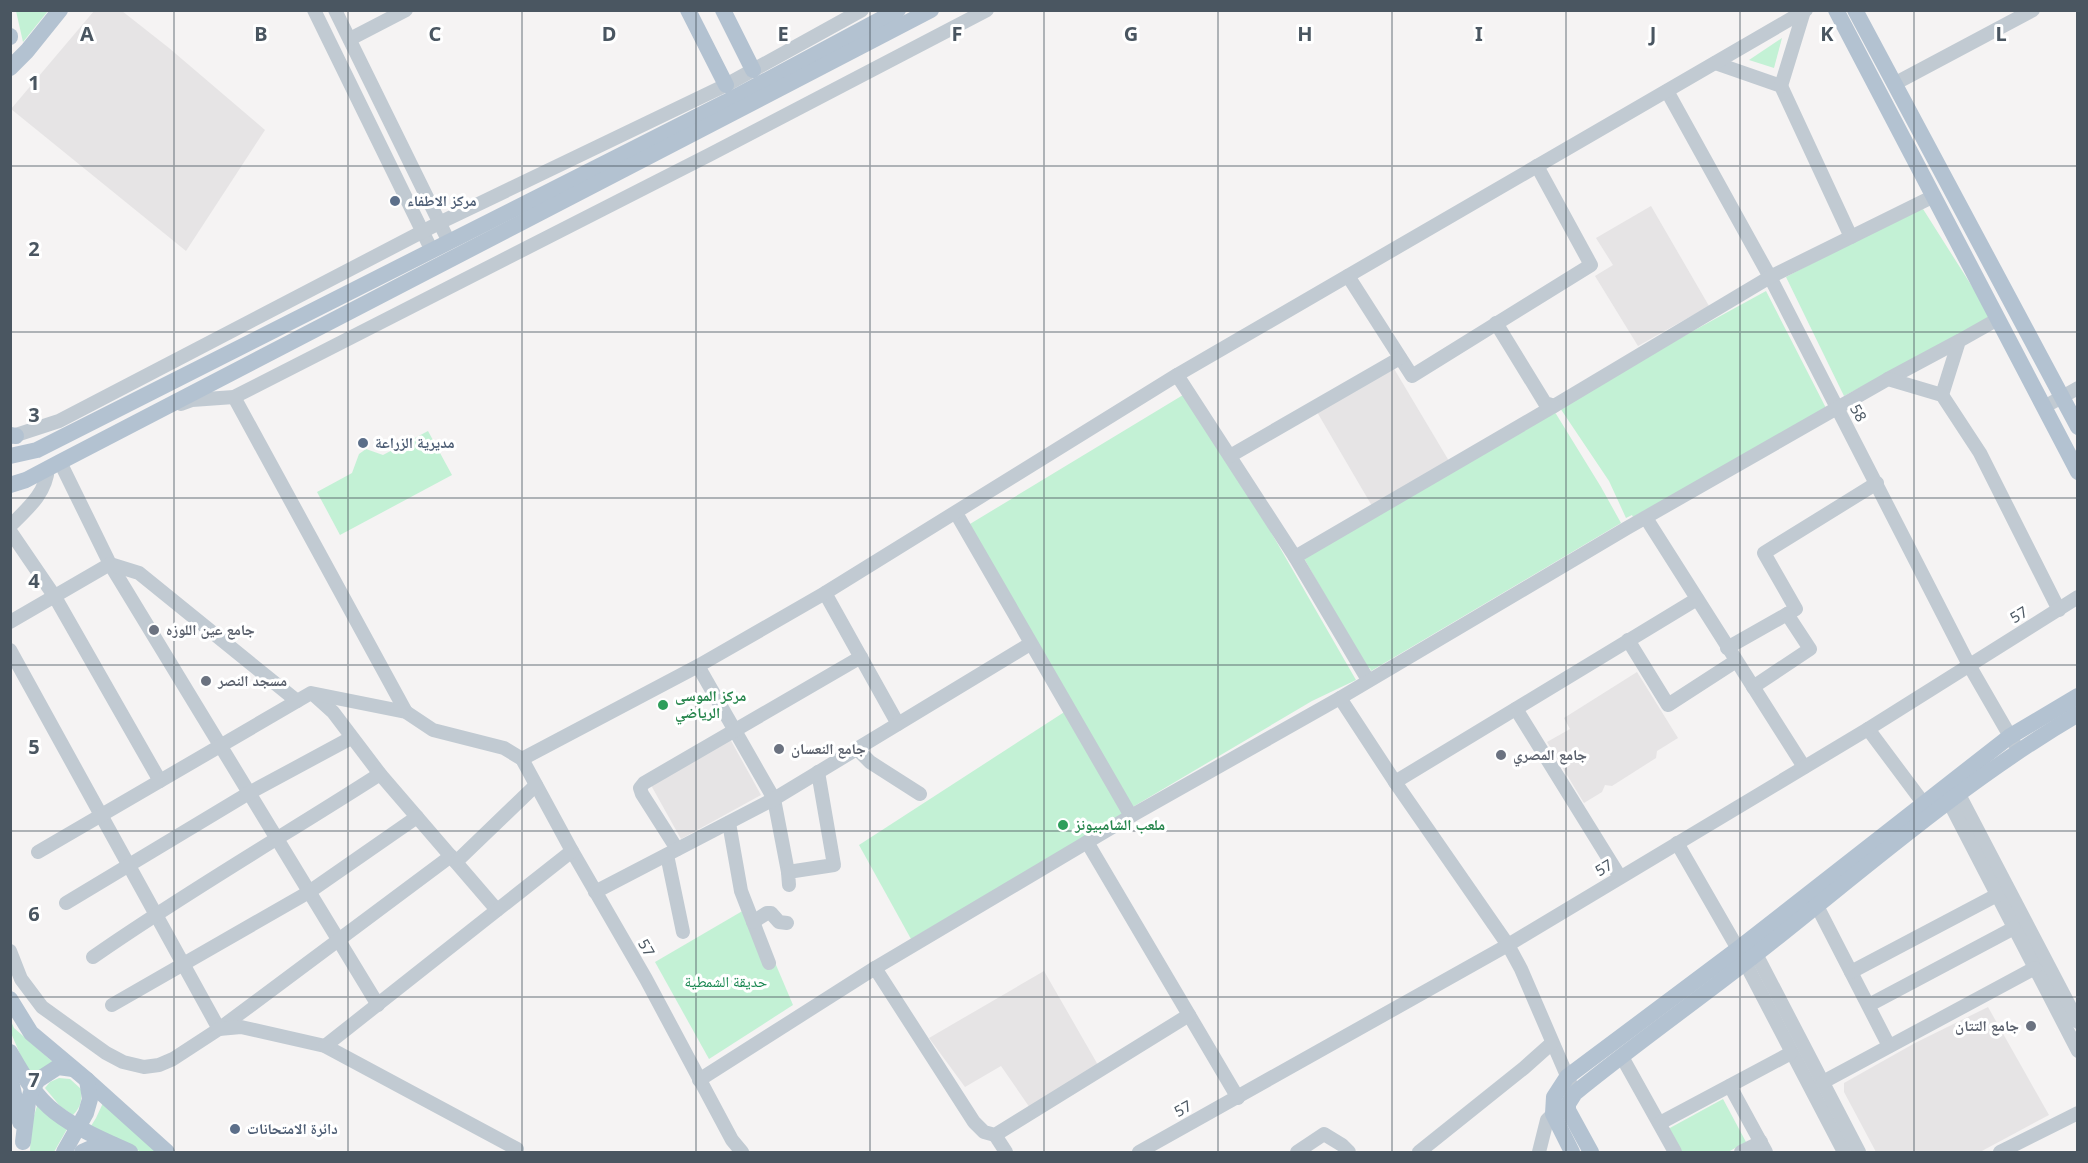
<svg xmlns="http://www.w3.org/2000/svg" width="2088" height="1163" font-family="'Noto Sans','Noto Naskh Arabic',sans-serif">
	<rect width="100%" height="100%" fill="#f5f3f3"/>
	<g fill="#e6e4e5">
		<polygon points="94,11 122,11 169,48 265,130 186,251 11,109"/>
		<polygon points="1651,206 1709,306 1638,346 1595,276 1613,265 1596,238"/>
		<polygon points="1393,367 1449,461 1372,506 1317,412"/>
		<polygon points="1637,672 1678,738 1657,751 1656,758 1612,786 1605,785 1602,792 1584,803 1547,742 1570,729 1564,718"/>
		<polygon points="729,737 761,795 681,839 647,778"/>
		<polygon points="1044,971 1098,1065 1030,1108 1001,1066 965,1087 929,1038"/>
		<polygon points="1988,1007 2049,1115 1980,1152 1876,1152 1844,1092 1844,1083 1915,1043"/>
	</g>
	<g fill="#c3f1d5">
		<polygon points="16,11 48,11 23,42"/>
		<polygon points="1782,38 1774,68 1749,60"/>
		<polygon points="1919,206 1921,210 1923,209 1992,318 1844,396 1786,277"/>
		<polygon points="1766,291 1827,410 1633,517 1632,515 1626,518 1609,481 1558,405"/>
		<polygon points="1191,393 1356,680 1312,701 1131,808 965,527 1183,395"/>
		<polygon points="1553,409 1601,487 1621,523 1371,671 1370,668 1367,669 1301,553"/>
		<polygon points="428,431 452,475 340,535 317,492 352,473 359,454 366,449 383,455"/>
		<polygon points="1069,709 1125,814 911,939 859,845"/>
		<polygon points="751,906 793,1005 709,1059 655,962"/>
		<polygon points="10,1019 14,1028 54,1063 29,1075 11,1033"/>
		<path d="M59 1078 70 1079 81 1089C82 1100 81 1107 73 1115L60 1106 45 1088 50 1082Z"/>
		<polygon points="1723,1099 1746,1142 1728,1152 1680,1152 1668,1129"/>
		<polygon points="38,1103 67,1129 54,1152 30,1152 31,1125"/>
		<polygon points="103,1103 160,1152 141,1152 91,1126 96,1118"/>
	</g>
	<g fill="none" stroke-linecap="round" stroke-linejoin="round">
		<g stroke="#c1cad2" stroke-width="14">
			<polyline points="314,10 432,251"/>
			<polyline points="335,10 449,242"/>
			<polyline points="350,39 406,10"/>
			<polyline points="1715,63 1781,86 1851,237"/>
			<polyline points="1894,84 2033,10"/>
			<polyline points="1781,86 1804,11"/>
			<polyline points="1667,91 1770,277 1969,665 2014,743"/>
			<polyline points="1348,276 1412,376 1591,265 1537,166"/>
			<polyline points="1177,375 1295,557 1368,680"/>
			<polyline points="1888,379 1959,341"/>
			<polyline points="1942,395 1959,341 1998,319"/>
			<polyline points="234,397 406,712"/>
			<polyline points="181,404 192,400 234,397 711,154 987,10"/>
			<polyline points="1554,406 1770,277 1934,196"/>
			<polyline points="2044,407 2078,388"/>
			<polyline points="10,437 59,421 439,223 726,85 862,10"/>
			<polyline points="1230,456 1400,358"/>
			<polyline points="60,462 110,564 378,1005"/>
			<polyline points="956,513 1131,816"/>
			<polyline points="1646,518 1804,767"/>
			<path d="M10 526C27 509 46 494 48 468"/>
			<polyline points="10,531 55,597 160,781"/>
			<polyline points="1295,557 1554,406 1545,403 1496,323"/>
			<polyline points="825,593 898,724"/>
			<polyline points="10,622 110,564 139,573 297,701"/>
			<polyline points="1628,640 1668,705 1736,661"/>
			<polyline points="1727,648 1796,609 1764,553 1877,483"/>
			<polyline points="10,650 219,1029 451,856"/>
			<polyline points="698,666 774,799 788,872"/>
			<polyline points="1753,687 1810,649 1787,614"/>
			<polyline points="313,694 333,712 380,774 497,910"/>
			<polyline points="1340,698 1395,782 1508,945 1521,969 1571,1085"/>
			<polyline points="1516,709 1620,877"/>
			<polyline points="1868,729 1924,804"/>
			<polyline points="857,749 870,762 920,794"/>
			<polyline points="522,759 698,666 825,593 1177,375 1806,10"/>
			<polyline points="1395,782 1697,599"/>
			<polyline points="1954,785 2078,1022"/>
			<polyline points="1945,794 2078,1051"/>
			<polyline points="729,823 741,891 769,963"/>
			<polyline points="1087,842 1238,1098"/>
			<polyline points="1677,843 1738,949 1844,1152"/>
			<polyline points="677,849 642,794 640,788 644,783 861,657"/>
			<polyline points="38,852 311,693 406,712 433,730 504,748 522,759 572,851 646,979 732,1140 742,1152"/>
			<polyline points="667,855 683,932"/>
			<polyline points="456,862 536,785"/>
			<polyline points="789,885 788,872 834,865 818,772"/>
			<polyline points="595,892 774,799 1030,644"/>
			<polyline points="66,903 249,793 351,738"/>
			<polyline points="1817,906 1889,1046"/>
			<polyline points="753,922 767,913 771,913 779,922 787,923"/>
			<polyline points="1751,947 1756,954 1859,1152"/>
			<polyline points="10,951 21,979 42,1007 106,1053 123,1062 144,1067 159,1065 173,1059 219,1029 241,1027 325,1046 517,1149"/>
			<path d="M93 957C186 892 285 835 380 774"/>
			<polyline points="875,968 974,1122 984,1132 995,1135 1189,1015"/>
			<polyline points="1851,972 1997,895"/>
			<polyline points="112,1005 309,892 417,817"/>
			<polyline points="1869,1005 2014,928"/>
			<polyline points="325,1046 572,851"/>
			<polyline points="1622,1057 1675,1152"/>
			<polyline points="699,1080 875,968 1131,816 1340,698 1627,528 1888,379 1942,395 1980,453 2059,610"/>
			<polyline points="1823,1082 2035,968"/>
			<polyline points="1730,1086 1766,1152"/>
			<polyline points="1660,1123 1791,1053"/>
			<polyline points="995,1135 1006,1152"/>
			<polyline points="1139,1152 1508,945 1868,729 2078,597"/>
			<polyline points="1297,1152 1324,1134 1342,1145 1349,1152"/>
			<polyline points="1419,1152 1524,1068 1552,1043"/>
			<polyline points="1539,1152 1547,1120 1553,1114"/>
			<polyline points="1741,1152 1761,1142"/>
			<polyline points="2000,1152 2078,1113"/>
		</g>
		<g stroke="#b3c2d1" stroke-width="16">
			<polyline points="688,10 726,85"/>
			<polyline points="723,10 753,70"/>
			<polyline points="1836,10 2078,472"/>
			<polyline points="1855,10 2078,427"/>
			<polyline points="10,36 10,37"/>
			<polyline points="10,68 27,51 60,10"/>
			<polyline points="10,435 16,436"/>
			<polyline points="10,456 37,450 726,102 898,10"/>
			<polyline points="10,485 26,480 60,462 931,10"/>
			<polyline points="10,999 31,1033 87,1080 167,1152"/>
			<path d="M10 1052C22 1073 35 1097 55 1112 77 1129 105 1141 130 1152"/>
			<polyline points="10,1076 20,1122"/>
			<polyline points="23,1142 28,1102 32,1089 38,1080 58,1067 73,1069"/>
			<polyline points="64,1152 86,1113 90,1099 87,1080"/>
			<polyline points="82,1152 91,1148 114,1145"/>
			<polyline points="1572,1152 1553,1114 1554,1097 1567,1077 1738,949 2009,737 2078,696"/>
			<path d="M1591 1152 1568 1110V1104L1575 1093C1640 1040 1709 992 1774 940 1872 862 1969 778 2078 714"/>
		</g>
	</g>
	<path fill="none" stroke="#4a5661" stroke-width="1.5" stroke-opacity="0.55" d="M174 10V1152M348 10V1152M522 10V1152M696 10V1152M870 10V1152M1044 10V1152M1218 10V1152M1392 10V1152M1566 10V1152M1740 10V1152M1914 10V1152M10 166H2078M10 332H2078M10 498H2078M10 665H2078M10 831H2078M10 997H2078"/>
	<g fill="#5c6f8a" stroke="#fff" stroke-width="2">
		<circle cx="395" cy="201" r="6"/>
		<circle cx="363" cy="443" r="6"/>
		<circle cx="235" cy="1129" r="6"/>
	</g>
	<g fill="#6b7280" stroke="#fff" stroke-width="2">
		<circle cx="154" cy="630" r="6"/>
		<circle cx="206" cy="681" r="6"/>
		<circle cx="779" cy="749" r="6"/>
		<circle cx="1501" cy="755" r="6"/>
		<circle cx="2031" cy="1026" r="6"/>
	</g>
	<g fill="#2e9e5b" stroke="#fff" stroke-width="2">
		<circle cx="663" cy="705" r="6"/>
		<circle cx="1063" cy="825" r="6"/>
	</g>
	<g text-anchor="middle" stroke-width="6" stroke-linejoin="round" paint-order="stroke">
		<g font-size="15" font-weight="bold" fill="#4e5e75" stroke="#fff" text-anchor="start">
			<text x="407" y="206">مركز الاطفاء</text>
			<text x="375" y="448">مديرية الزراعة</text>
			<text x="247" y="1134">دائرة الامتحانات</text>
		</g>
		<g font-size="15" fill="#4a5661" stroke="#fff">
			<text transform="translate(1858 413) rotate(61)" y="5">58</text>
			<text transform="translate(2019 615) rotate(-32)" y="5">57</text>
			<text transform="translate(1604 868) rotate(-31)" y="5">57</text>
			<text transform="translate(646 948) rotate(60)" y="5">57</text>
			<text transform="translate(1183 1109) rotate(-29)" y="5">57</text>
		</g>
		<g font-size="15" font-weight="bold" fill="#5b616d" stroke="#fff" text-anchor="start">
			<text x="166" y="635">جامع عين اللوزه</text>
			<text x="218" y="686">مسجد النصر</text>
			<text x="791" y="754">جامع النعسان</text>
			<text x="1513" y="760">جامع المصري</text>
			<text x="2019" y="1031" text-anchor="end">جامع التتان</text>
		</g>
		<g font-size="15" font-weight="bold" fill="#27864d" stroke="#fff" text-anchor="start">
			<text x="675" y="701">مركز الموسى<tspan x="675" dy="17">الرياضي</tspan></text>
			<text x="1075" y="830">ملعب الشامبيونز</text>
		</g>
		<g font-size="15" fill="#17864f" stroke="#fff">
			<text x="726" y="987">حديقة الشمطية</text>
		</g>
	</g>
	<g font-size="20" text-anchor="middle" font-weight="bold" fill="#4a5661" stroke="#fff" stroke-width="6" stroke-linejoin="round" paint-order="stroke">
		<text x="87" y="41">A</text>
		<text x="261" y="41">B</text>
		<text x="435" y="41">C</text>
		<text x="609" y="41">D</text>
		<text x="783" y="41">E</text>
		<text x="957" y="41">F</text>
		<text x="1131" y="41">G</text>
		<text x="1305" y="41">H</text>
		<text x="1479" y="41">I</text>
		<text x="1653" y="41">J</text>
		<text x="1827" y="41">K</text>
		<text x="2001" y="41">L</text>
		<text x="34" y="90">1</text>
		<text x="34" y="256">2</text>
		<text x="34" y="422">3</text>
		<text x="34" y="588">4</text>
		<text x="34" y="754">5</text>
		<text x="34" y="921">6</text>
		<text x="34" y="1087">7</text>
	</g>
	<rect width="2088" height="1163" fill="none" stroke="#4a5661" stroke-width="24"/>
</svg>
